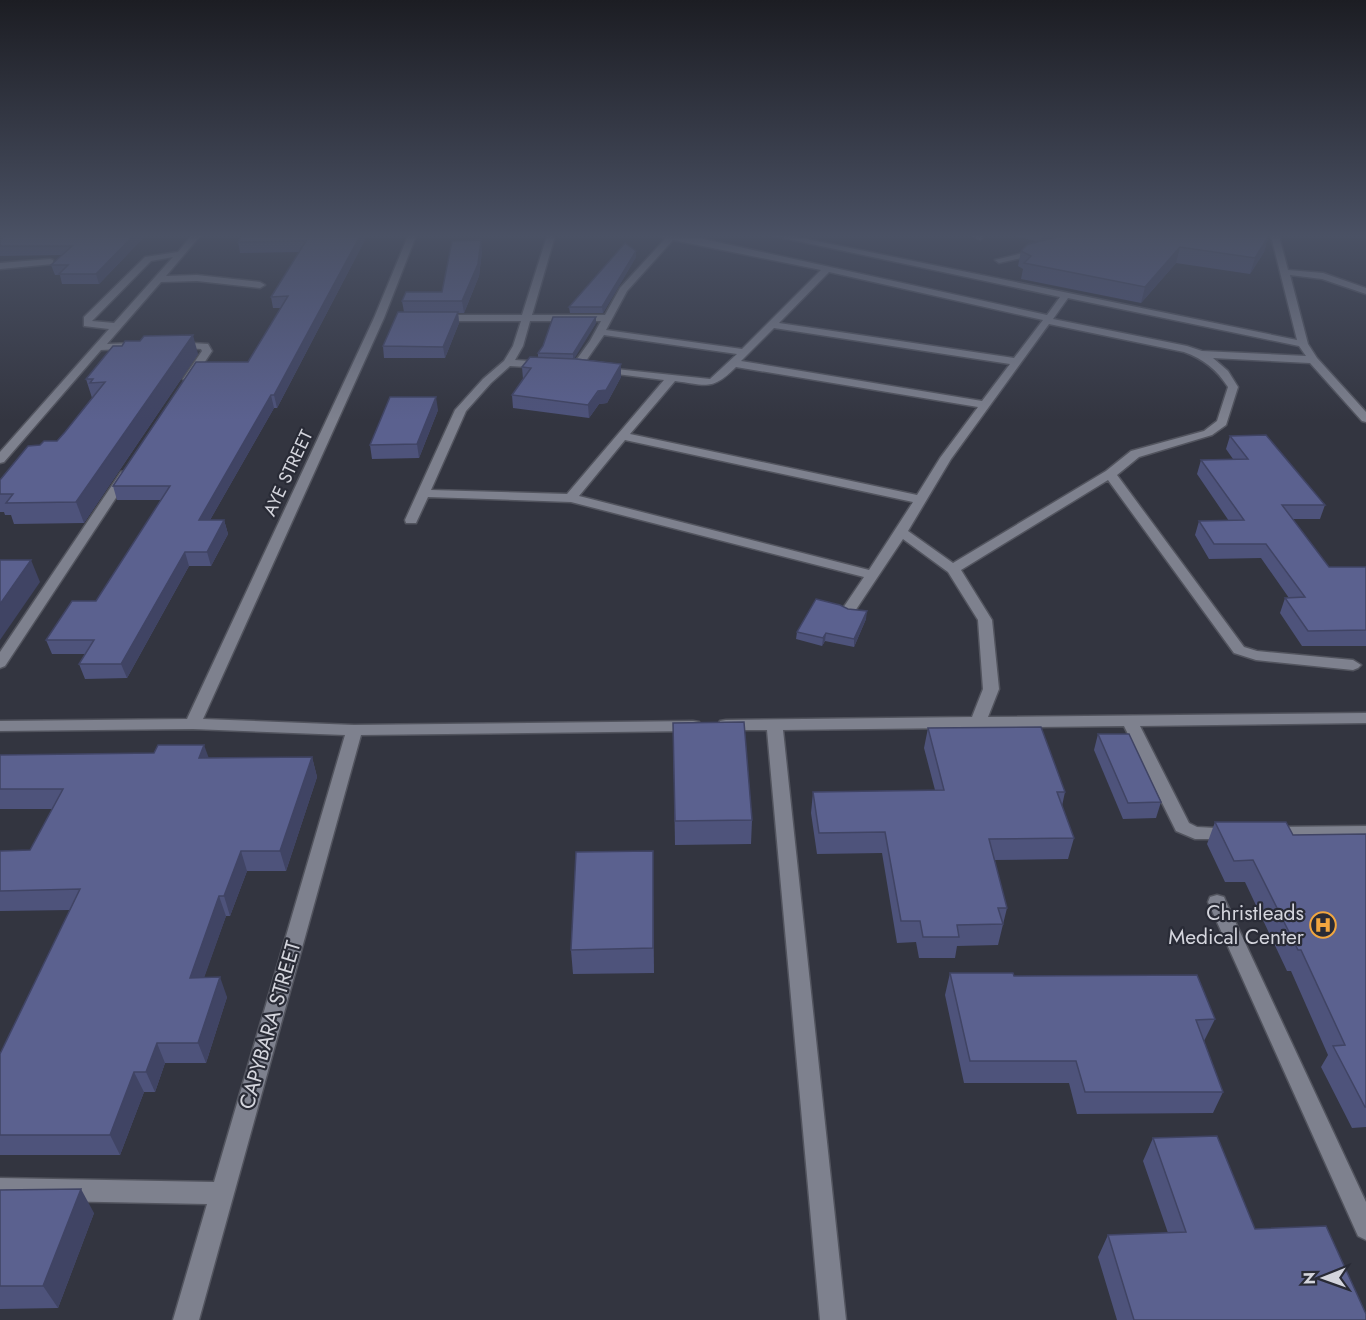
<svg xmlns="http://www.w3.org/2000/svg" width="1366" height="1320" font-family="Jost,sans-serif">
	<rect width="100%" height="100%" fill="#333540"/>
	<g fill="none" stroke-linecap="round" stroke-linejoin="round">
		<g stroke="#52545e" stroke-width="3">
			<g id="minor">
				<path d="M191 236H200L166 276 197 275 260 282 265 285 260 288 197 281 161 282 107 344 134 343 138 344V348L101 350 4 462 0 463V452L109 329 84 326V317L145 257 178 252ZM173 257 114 323 92 321 151 261Z"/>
				<polygon points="408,236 416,236 384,318 203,719 354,725 693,721 699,722 701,726 699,730 693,731 361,735 199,1320 173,1320 207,1204 0,1200 0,1178 214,1182 345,735 193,729 0,731 0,721 187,719 374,318"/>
				<path d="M547 236H555L532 315H605L620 288 665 239 660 236 699 238 1047 315 1060 297 774 236H792L1297 340 1271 236H1279L1288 270 1323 273 1366 288V294L1322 279 1290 275 1308 344 1317 358 1366 412V422L1362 421 1310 363 1213 358 1228 371 1238 387 1226 425 1212 435 1139 457 1117 475 1244 647 1257 651 1353 660 1361 665 1358 668 1353 670 1256 660 1234 653 1108 480 961 570 992 620 999 689 988 717 1366 713V723L1140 726 1189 823 1197 827 1235 829 1238 834 1235 839H1195L1176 831 1124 726 783 730 846 1320H820L767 730H726L720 729 718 725 720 721 726 720 972 717 983 689 978 620 948 572 903 539 853 614 848 615 841 611 864 577 571 502 428 497 416 523H406L405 520 455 410 483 379 504 361 513 346 521 321H439L434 318 439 315H522ZM673 240 821 270 742 349 606 330 627 291ZM829 272 1043 320 1014 358 779 323ZM1068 298 1299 346 1306 356 1202 351 1187 346 1053 319ZM530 321H601L590 341 572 366 577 369 581 368 604 335 737 354 710 379 597 367 596 369 601 372 664 380 567 494 431 490 466 411 491 383 510 366 544 368 549 365 544 362 515 360 523 346ZM1049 324 1184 352C1204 359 1217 370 1228 387L1217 421 1204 431 1131 451 1106 471 953 563 908 531 951 459ZM774 328 1010 364 982 401 741 361ZM736 367 978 407 940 458 917 495 630 434 675 381C707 385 712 391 736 367ZM625 440 913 502 869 570 579 496Z"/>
				<polygon points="973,236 984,236 984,237 980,240"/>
				<polygon points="1064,236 1074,236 1058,250 999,263 995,260 1052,246"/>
				<polygon points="50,259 53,260 53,264 0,269 0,263"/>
				<polygon points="176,342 208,344 212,351 192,381 188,382 183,379 202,351 201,349 172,347 172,343"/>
				<polygon points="125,471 131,475 5,666 0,668 0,652 121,472"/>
				<polygon points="1366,826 1366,838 1271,839 1265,838 1262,833 1265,828 1271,827"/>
				<polygon points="1217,895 1224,897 1226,902 1366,1202 1366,1240 1358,1236 1208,902 1210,897"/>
			</g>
		</g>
		<use href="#minor" fill="#7e818e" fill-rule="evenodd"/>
	</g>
	<g fill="#4e537b">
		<polygon points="145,236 99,284 62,284 60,275 55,275 51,265 62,255 0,256 0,246"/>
		<polygon points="242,236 367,236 277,408 274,408 210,520 224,520 228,534 211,566 189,566 127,678 85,679 79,664 85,654 52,654 46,640 96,601 162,500 117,500 113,486 248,362 281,308 273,308 271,297 299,252 240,253 238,242"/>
		<polygon points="1016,236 1061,236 1059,237 1268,237 1264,252 1250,274 1176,263 1141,303 1021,279 1023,269 1018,266 1021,251 1038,242"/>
		<polygon points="482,251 479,276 464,313 458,313 459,323 445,358 384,358 383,346 404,312 402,301 442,292"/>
		<polygon points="636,251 636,257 603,313 570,313 569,307"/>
		<polygon points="596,323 574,358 621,364 621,377 607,403 599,404 589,418 513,408 512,395 523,379 522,367 538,357 538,353"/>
		<polygon points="198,354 84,523 14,524 11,515 5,515 4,512 0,512 0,480 40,445 57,441 65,432 92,398 86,379"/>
		<polygon points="438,410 419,458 372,459 370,445"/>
		<polygon points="1230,436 1325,505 1320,519 1293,519 1329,567 1366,567 1366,646 1302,646 1280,613 1285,598 1289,598 1261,558 1209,559 1195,535 1199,521 1229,521 1197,474 1201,460 1233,459 1226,449"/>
		<polygon points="848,609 866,619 854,647 825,641 822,646 796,639 797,632"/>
		<polygon points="673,723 752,820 751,844 675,845"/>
		<polygon points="928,728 1065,792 1062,806 1074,838 1068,859 994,860 1007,908 998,945 957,946 955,958 919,958 916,942 897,943 882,853 817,854 811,813 813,792 935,790 924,748"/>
		<polygon points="1098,734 1161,802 1156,818 1123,819 1094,750"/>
		<polygon points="0,755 209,758 312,757 317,777 286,871 247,871 230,916 226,916 204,977 227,997 206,1063 165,1063 155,1092 144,1092 120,1155 0,1155 0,1054 70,910 0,911 0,851 30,850 52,809 0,809"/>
		<polygon points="1215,822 1293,835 1366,834 1366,1127 1352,1128 1321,1067 1328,1055 1291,971 1287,971 1245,882 1225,882 1207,844"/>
		<polygon points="653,875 654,973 573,974 571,950"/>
		<polygon points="950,973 1014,976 1215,1019 1204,1041 1223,1092 1213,1113 1077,1114 1069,1083 964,1083 945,995"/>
		<polygon points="1153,1138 1255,1229 1366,1320 1117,1320 1098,1257 1108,1235 1168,1233 1143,1161"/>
		<polygon points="0,1190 94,1213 58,1308 0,1309"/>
	</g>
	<g fill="#404464">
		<polygon points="133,236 145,236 99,284 96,274"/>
		<polygon points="360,236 367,236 277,408 274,395"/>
		<polygon points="1041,236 1061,236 1051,244 1040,247"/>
		<polygon points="1268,237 1264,252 1250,274 1255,258"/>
		<polygon points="481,240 482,251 479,276 464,313 462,301"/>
		<polygon points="1180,247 1176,263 1141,303 1145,287"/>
		<polygon points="636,251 636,257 603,313 602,307"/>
		<polygon points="458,312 459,323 445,358 443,347"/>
		<polygon points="596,317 596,323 573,361 573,354"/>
		<polygon points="193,335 198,354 84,523 76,502"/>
		<polygon points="621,364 621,377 607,403 599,404 589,418 588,405"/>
		<polygon points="271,395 274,408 202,534 199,520"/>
		<polygon points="436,397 438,410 419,458 417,444"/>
		<polygon points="224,520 228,534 211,566 207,552"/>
		<polygon points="185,552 189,566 127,678 121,664"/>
		<polygon points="31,560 40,582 0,640 0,604"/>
		<polygon points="867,611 866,619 854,647 854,639"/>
		<polygon points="826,633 825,641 822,646 823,638"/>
		<polygon points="204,745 211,764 199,758"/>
		<polygon points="312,757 317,777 286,871 280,851"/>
		<polygon points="241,851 247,871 230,916 224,896"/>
		<polygon points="219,896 226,916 197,998 190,978"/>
		<polygon points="220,977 227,997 206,1063 198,1043"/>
		<polygon points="157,1043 165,1063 155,1092 146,1072"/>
		<polygon points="134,1072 144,1092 120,1155 110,1135"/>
		<polygon points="81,1189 94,1213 58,1308 43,1286"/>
	</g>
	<g fill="#5b618f" stroke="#404464" stroke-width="1.5">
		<polygon points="5,236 133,236 96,274 59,274 68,265 51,265 72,246 0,246 0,240"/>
		<polygon points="242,236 360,236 274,395 271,395 199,520 224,520 207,552 185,552 121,664 79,664 94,640 46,640 72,601 96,601 170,486 113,486 196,362 248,362 288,296 271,297 306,241 238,242"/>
		<polygon points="1062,236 1267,236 1268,237 1255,258 1180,247 1145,287 1024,263 1031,256 1021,251 1028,244"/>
		<polygon points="481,240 478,264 462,301 402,301 406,292 442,292 452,241"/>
		<polygon points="625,243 636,251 602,307 569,307"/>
		<polygon points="398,312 458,312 443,347 383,346"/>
		<polygon points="553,317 596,317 573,354 538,353 543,346"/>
		<polygon points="193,335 76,502 6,503 13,494 0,494 0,480 28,446 40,445 44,441 57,441 65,432 105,382 90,383 93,379 86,379 113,346 122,346 125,341 140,341 144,336"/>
		<polygon points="530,357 576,359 621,364 606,390 598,391 588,405 512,395 531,368 522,367"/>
		<polygon points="390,397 436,397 417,444 370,445"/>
		<polygon points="1266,435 1325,505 1282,505 1329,567 1366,567 1366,630 1308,631 1285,598 1305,597 1266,544 1214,544 1199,521 1244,520 1201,460 1248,459 1230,436"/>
		<polygon points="0,560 31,560 0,604"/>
		<polygon points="816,599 840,605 848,609 867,611 854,639 826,633 823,638 797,632"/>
		<polygon points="744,722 752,820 675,821 673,723"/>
		<polygon points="1041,727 1065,792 1057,792 1074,838 989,839 1007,908 998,908 1003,924 957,925 959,937 923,937 920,921 901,921 885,832 819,833 813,792 944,790 928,728"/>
		<polygon points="1098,734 1129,734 1161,802 1128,803"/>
		<polygon points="158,745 204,745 199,758 312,757 280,851 241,851 224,896 219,896 190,978 220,977 198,1043 157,1043 146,1072 134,1072 110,1135 0,1135 0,1054 80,889 0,891 0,851 30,850 63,789 0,789 0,755 154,753"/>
		<polygon points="1215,822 1286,822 1293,835 1366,834 1366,1107 1365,1107 1333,1046 1345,1045 1301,950 1298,950 1253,860 1234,861"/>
		<polygon points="653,851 653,948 571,950 576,852"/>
		<polygon points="950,973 1013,973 1014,976 1197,975 1215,1019 1196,1020 1223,1092 1085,1092 1076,1061 970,1061"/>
		<polygon points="1217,1136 1255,1229 1326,1226 1366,1314 1366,1320 1134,1320 1108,1235 1186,1232 1153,1138"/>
		<polygon points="81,1189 43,1286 0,1286 0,1190"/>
	</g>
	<linearGradient id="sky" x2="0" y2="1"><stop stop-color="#1c1d23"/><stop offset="0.56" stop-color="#4a5164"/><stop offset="1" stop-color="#4a5164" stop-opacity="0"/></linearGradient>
	<rect width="1366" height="421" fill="url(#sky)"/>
	<defs>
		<g id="hospital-ring" transform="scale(1.35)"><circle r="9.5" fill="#292b36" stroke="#f1a63f" stroke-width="1.5"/><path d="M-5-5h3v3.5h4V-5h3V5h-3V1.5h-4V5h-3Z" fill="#f1a63f"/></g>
	</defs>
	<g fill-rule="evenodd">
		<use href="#hospital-ring" x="1323" y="925"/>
	</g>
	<g text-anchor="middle" stroke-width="4.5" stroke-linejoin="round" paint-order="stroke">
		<g font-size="18" fill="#d4d5dd" stroke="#292b36">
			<text transform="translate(288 473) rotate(-65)" y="6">AYE STREET</text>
		</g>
		<g font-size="21" fill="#d4d5dd" stroke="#292b36" text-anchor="end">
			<text x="1304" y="920">Christleads<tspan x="1304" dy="24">Medical Center</tspan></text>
		</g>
		<g font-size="21" fill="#d4d5dd" stroke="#292b36">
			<text transform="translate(270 1025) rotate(-74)" y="7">CAPYBARA STREET</text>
		</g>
	</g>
	<g transform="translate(1324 1278) rotate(269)" stroke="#292b36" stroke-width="4.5" paint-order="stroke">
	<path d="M0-4.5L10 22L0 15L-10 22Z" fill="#d4d5dd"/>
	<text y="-9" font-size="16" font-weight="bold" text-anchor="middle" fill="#d4d5dd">N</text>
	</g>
</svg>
